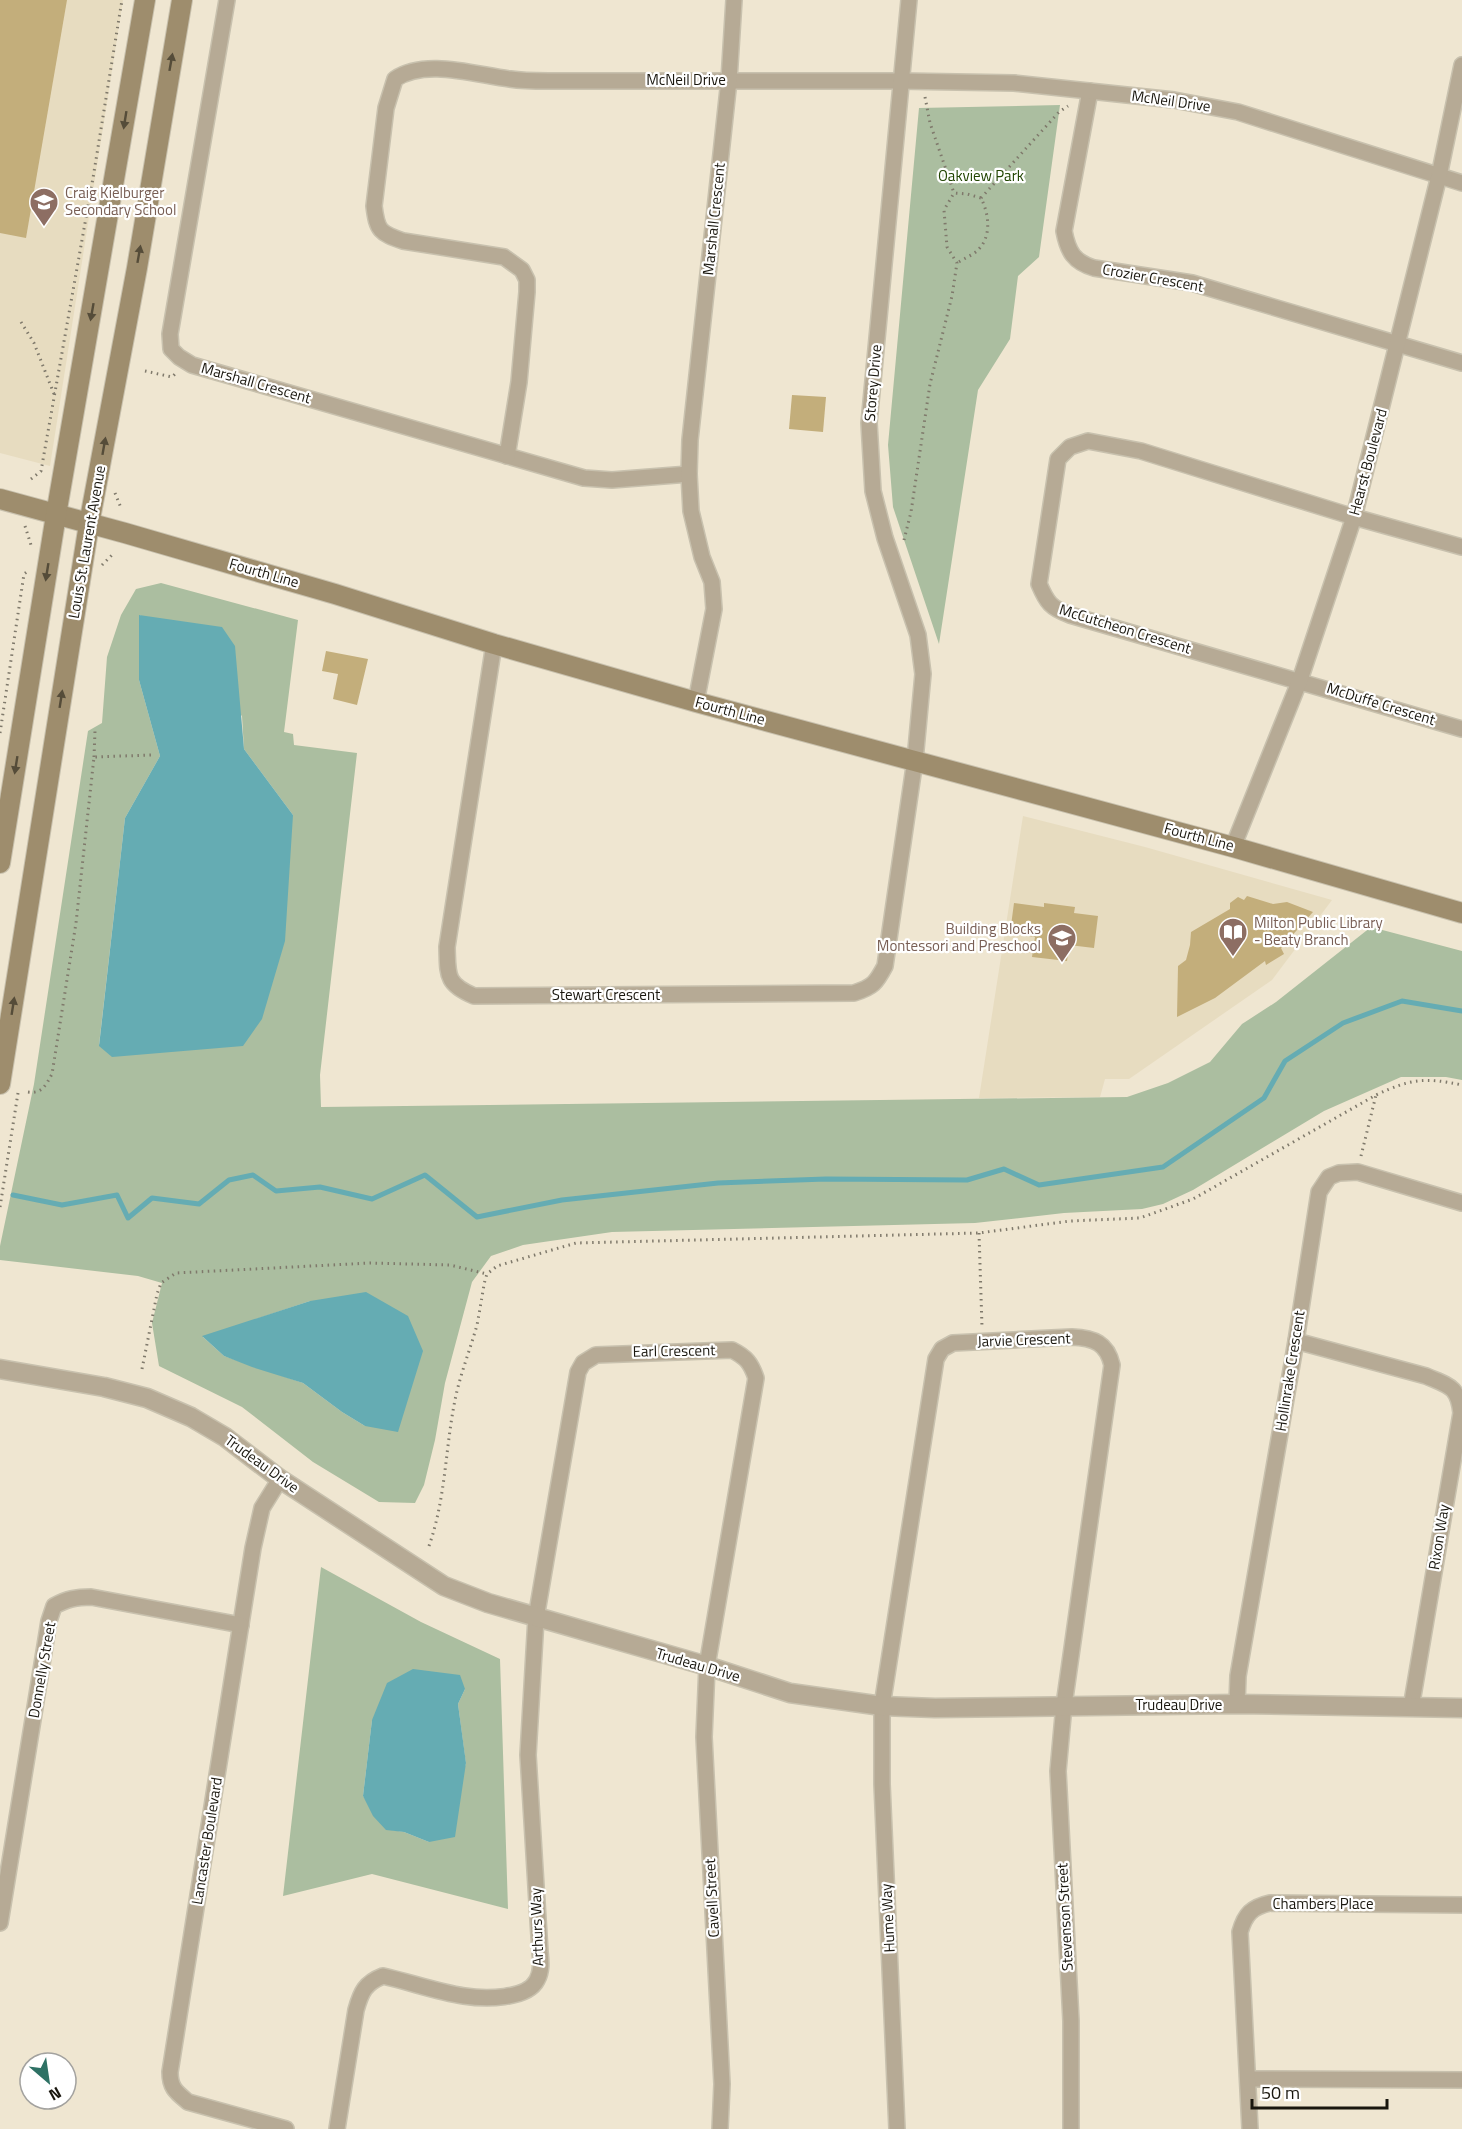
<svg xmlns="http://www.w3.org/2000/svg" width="1462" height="2129" font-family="'Titillium Web',sans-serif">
	<rect width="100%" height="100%" fill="#efe6d1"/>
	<g fill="#e7dcc0">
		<polygon points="0,0 123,0 50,466 0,453"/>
		<polygon points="1023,816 1145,847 1332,900 1272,980 1129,1079 1105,1079 1100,1097 979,1098"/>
	</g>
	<g fill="#abbea0" fill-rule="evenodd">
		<polygon points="1060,105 1039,257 1018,276 1010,339 978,390 939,644 893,507 888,445 919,108"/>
		<path d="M161 583 298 620 284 732 293 734 294 745 357 753 320 1075 321 1107 1127 1097 1168 1083 1210 1062 1242 1024 1276 1002 1371 927 1462 951V1080L1446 1077H1401L1324 1111 1193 1190 1163 1204 1142 1209 1064 1213 975 1223 612 1232 523 1245 491 1256 472 1282 445 1383 435 1440 424 1485 415 1503 379 1502 313 1462 242 1407 159 1366 152 1323 162 1283 138 1276 0 1260V1246L34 1084 88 731 102 723 107 657 121 615 136 589ZM140 615 242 716 244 749 293 815 99 1045 125 818 160 756 139 680ZM310 1301 365 1426 342 1412 303 1383 224 1356 203 1337Z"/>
		<path d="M321 1567 421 1622 500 1659 508 1909 372 1874 283 1896ZM465 1689 458 1704 466 1764 429 1842 404 1832 386 1829 363 1796 372 1720Z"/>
	</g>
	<g fill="#65acb3">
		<polygon points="139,615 222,627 235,646 244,749 293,815 285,941 262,1019 243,1046 112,1057 99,1046 125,818 160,756 139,680"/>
		<polygon points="366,1292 408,1316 423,1351 398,1432 365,1426 342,1412 303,1383 252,1367 224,1356 202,1336 310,1301"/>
		<polygon points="413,1669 460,1675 465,1689 458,1704 466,1763 455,1837 429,1842 404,1832 386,1830 373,1816 363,1796 372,1720 387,1683"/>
	</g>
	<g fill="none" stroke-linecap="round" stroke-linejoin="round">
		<polyline stroke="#65acb3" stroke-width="5" points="13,1195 62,1205 117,1195 128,1218 152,1198 199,1204 229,1180 253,1175 276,1191 320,1187 372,1199 425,1175 477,1217 562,1200 718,1183 826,1179 967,1180 1004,1169 1039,1185 1163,1167 1264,1098 1285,1061 1343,1023 1402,1001 1462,1011"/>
	</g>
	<g fill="#c3ae7b">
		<polygon points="0,0 67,0 26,238 0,233"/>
		<polygon points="792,395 826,397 823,432 789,429"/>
		<polygon points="326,651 368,659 357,705 333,699 338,674 322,671"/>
		<polygon points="1247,896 1273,904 1287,902 1313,912 1281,948 1284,954 1266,965 1265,961 1215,998 1177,1017 1178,966 1186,960 1190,945 1191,932 1230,909 1230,903 1238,897 1244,900"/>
		<polygon points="1014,903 1044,907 1044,903 1075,907 1074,913 1098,916 1094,948 1069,945 1067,961 1032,957 1035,937 1010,933"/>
	</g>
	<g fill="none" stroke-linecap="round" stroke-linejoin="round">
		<g stroke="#c8c1ae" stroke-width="18">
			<g id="minor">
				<polyline points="227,0 170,334 171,349 179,357 192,365 584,478 612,480 689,474"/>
				<path d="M1090 91 1064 231C1068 252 1074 262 1094 268L1192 283 1462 363"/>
				<path d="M507 456 519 382 527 292V280L522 270 504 257 403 241C380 233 377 231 374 206L386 108 395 79C425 58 476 75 510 79 523 81 536 81 548 81H900L1014 83 1174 100 1238 112 1462 183"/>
				<path d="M1462 547 1354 517 1141 451 1088 441 1070 447 1058 459 1039 584C1047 603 1051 608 1070 615L1462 729"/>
				<path d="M494 644 447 947C448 974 445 984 474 996L854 993C873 987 876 983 885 966L915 760 923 674 918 635 885 538 873 491 869 423 909 0"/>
				<polyline points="696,702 714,609 712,582 702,557 691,511 689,474 690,440 729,80 734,0"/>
				<polyline points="1233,847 1300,680 1354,517 1439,176 1462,65"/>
				<path d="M1296 1341 1426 1376C1449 1386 1458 1386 1461 1413L1411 1708"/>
				<path d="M280 1479 262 1508 253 1548 170 2072C170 2088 176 2092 188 2102L286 2129"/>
				<polyline points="1237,1704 1238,1676 1296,1341 1319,1192 1329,1177 1339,1173 1358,1172 1462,1203"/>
				<path d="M0 1923 49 1621 54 1606C67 1599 76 1597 91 1597L241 1625"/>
				<polyline points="1249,2079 1462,2080"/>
				<path d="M337 2129 356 2010C361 1992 365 1983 383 1976 410 1982 437 1992 464 1996 484 1999 527 2000 537 1980 542 1971 541 1961 540 1952L528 1755 536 1618 578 1372 583 1363 596 1355 732 1350C746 1357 751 1363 756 1378L707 1666 704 1737 722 2084 720 2129"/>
				<path d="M897 2129 882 1784V1706L936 1359 942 1349 953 1343 1072 1337C1094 1338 1107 1343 1112 1365L1064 1705 1058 1771 1071 2021V2129"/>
				<path d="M1250 2129 1240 1932C1245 1914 1252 1907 1270 1903L1462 1905"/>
			</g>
		</g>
		<g stroke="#c8c1ae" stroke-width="21">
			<polyline id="tertiary" points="0,1369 104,1387 147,1398 191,1417 225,1437 280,1479 444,1586 488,1603 707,1666 790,1693 882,1706 935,1708 1237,1704 1462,1708"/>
		</g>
		<g stroke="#c8c1ae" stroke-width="22">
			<g id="secondary">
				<polyline points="0,499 125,533 335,594 494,644 696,702 1233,847 1462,913"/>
				<polyline points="0,863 56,515 145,0"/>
				<polyline points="0,1084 89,524 137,268 182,0"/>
			</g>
		</g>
		<g stroke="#7f796b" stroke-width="3" stroke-dasharray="1.5 4.5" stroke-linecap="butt">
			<polyline points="925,97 930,123 954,193"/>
			<polyline points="981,198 1059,112 1068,106"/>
			<polyline points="21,322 34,343 54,394"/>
			<polyline points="145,371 172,377 175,374"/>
			<polyline points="31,479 41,471 93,178 122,0"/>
			<polyline points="115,493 121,508"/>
			<polyline points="25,526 31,545"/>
			<path d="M904 540 911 512 930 384 952 296 957 263 947 247 944 210 954 193 967 194 981 198C989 214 992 236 978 250 973 255 963 259 957 263"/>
			<polyline points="102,565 112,555"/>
			<polyline points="0,733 24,574 28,571"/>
			<polyline points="94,757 95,731"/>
			<path d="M28 1092C42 1094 46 1085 52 1074L76 923 94 757 151 755"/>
			<polyline points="1361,1156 1376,1095"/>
			<polyline points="0,1207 18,1093"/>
			<polyline points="979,1233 982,1327"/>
			<polyline points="142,1369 157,1294 161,1283 176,1273 370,1263 450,1265 487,1274"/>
			<path d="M429 1546C446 1497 445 1450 455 1400 460 1375 470 1350 477 1325 480 1310 482 1295 485 1280L487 1274 497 1266 576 1243 979 1233 1070 1221 1140 1218 1193 1199 1376 1095C1410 1079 1425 1077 1462 1085"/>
		</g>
		<use href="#minor" stroke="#b6aa95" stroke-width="15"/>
		<use href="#tertiary" stroke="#b6aa95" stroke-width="18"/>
		<use href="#secondary" stroke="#9e8d6d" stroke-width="20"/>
	</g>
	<defs><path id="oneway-solid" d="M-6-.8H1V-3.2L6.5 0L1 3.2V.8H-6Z" transform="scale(1.5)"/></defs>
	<g fill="#554c39">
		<use href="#oneway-solid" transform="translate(171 62) rotate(-80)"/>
		<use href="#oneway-solid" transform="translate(125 120) rotate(99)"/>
		<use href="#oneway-solid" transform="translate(139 254) rotate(-80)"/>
		<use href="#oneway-solid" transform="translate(92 312) rotate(100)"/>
		<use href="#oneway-solid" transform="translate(104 446) rotate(-80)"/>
		<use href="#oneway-solid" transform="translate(47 572) rotate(99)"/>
		<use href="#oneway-solid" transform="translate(61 699) rotate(-81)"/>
		<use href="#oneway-solid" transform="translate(16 765) rotate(99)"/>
		<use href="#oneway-solid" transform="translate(13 1006) rotate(-81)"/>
	</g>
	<defs>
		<g id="school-pin" transform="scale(1.5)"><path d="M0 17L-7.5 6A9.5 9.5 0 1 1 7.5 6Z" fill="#8d6e63" stroke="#fff"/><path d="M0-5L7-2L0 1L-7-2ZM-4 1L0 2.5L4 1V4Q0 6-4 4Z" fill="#fff"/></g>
		<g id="library-pin" transform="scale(1.5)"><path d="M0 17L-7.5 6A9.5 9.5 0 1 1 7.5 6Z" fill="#8d6e63" stroke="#fff"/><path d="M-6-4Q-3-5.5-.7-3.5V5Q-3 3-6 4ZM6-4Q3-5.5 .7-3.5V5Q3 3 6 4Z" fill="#fff"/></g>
	</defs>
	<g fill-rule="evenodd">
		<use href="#school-pin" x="44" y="202"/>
		<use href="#library-pin" x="1233" y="932"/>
		<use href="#school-pin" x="1062" y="938"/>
	</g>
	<g text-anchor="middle" stroke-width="4.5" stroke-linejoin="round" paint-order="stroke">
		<g font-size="15" fill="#19160e" stroke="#fff">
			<text x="686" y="85">McNeil Drive</text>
			<text transform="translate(1171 101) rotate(8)" y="5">McNeil Drive</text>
			<text transform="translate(714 219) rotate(-84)" y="5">Marshall Crescent</text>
			<text transform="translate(1153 278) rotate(10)" y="5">Crozier Crescent</text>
			<text transform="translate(256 383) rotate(16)" y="5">Marshall Crescent</text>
			<text transform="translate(873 383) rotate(-85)" y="5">Storey Drive</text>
			<text transform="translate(1368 462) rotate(-75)" y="5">Hearst Boulevard</text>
			<text transform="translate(87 542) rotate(-80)" y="5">Louis St. Laurent Avenue</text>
			<text transform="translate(264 573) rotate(16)" y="5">Fourth Line</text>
			<text transform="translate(1125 629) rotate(17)" y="5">McCutcheon Crescent</text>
			<text transform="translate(1381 704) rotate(17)" y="5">McDuffe Crescent</text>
			<text transform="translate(730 711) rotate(15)" y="5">Fourth Line</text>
			<text transform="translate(1199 837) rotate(15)" y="5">Fourth Line</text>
			<text x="606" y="1000">Stewart Crescent</text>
			<text transform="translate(1024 1340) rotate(-2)" y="5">Jarvie Crescent</text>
			<text transform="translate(674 1351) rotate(-1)" y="5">Earl Crescent</text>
			<text transform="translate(1290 1371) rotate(-81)" y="5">Hollinrake Crescent</text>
			<text transform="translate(262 1464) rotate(36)" y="5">Trudeau Drive</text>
			<text transform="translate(1439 1537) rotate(-81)" y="5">Rixon Way</text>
			<text transform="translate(698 1665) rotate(16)" y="5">Trudeau Drive</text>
			<text transform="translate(42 1670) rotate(-80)" y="5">Donnelly Street</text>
			<text x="1179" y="1710">Trudeau Drive</text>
			<text transform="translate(207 1841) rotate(-81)" y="5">Lancaster Boulevard</text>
			<text transform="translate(712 1898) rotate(-93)" y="5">Cavell Street</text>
			<text x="1323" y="1909">Chambers Place</text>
			<text transform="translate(1065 1917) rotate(-93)" y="5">Stevenson Street</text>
			<text transform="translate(888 1918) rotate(-93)" y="5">Hume Way</text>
			<text transform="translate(537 1927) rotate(-92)" y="5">Arthurs Way</text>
		</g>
		<g font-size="15" fill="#204400" stroke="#fff">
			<text x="981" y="181">Oakview Park</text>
		</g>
		<g font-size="15" fill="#785e54" stroke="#fff" text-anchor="start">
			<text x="65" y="198">Craig Kielburger<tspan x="65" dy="17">Secondary School</tspan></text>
			<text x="1254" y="928">Milton Public Library<tspan x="1254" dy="17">- Beaty Branch</tspan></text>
			<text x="1041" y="934" text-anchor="end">Building Blocks<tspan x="1041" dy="17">Montessori and Preschool</tspan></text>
		</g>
	</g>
	<g transform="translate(48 2081) rotate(151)"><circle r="28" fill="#ffffff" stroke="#a3a29f" stroke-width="1.5"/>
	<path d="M0-4.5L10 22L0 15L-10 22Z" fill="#2e7164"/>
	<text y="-9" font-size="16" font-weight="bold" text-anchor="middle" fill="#19160e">N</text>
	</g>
	<path d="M1252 2099v9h135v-9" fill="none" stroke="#19160e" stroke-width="3"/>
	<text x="1261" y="2099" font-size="18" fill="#19160e" stroke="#ffffff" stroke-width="4.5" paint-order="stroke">50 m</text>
</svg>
